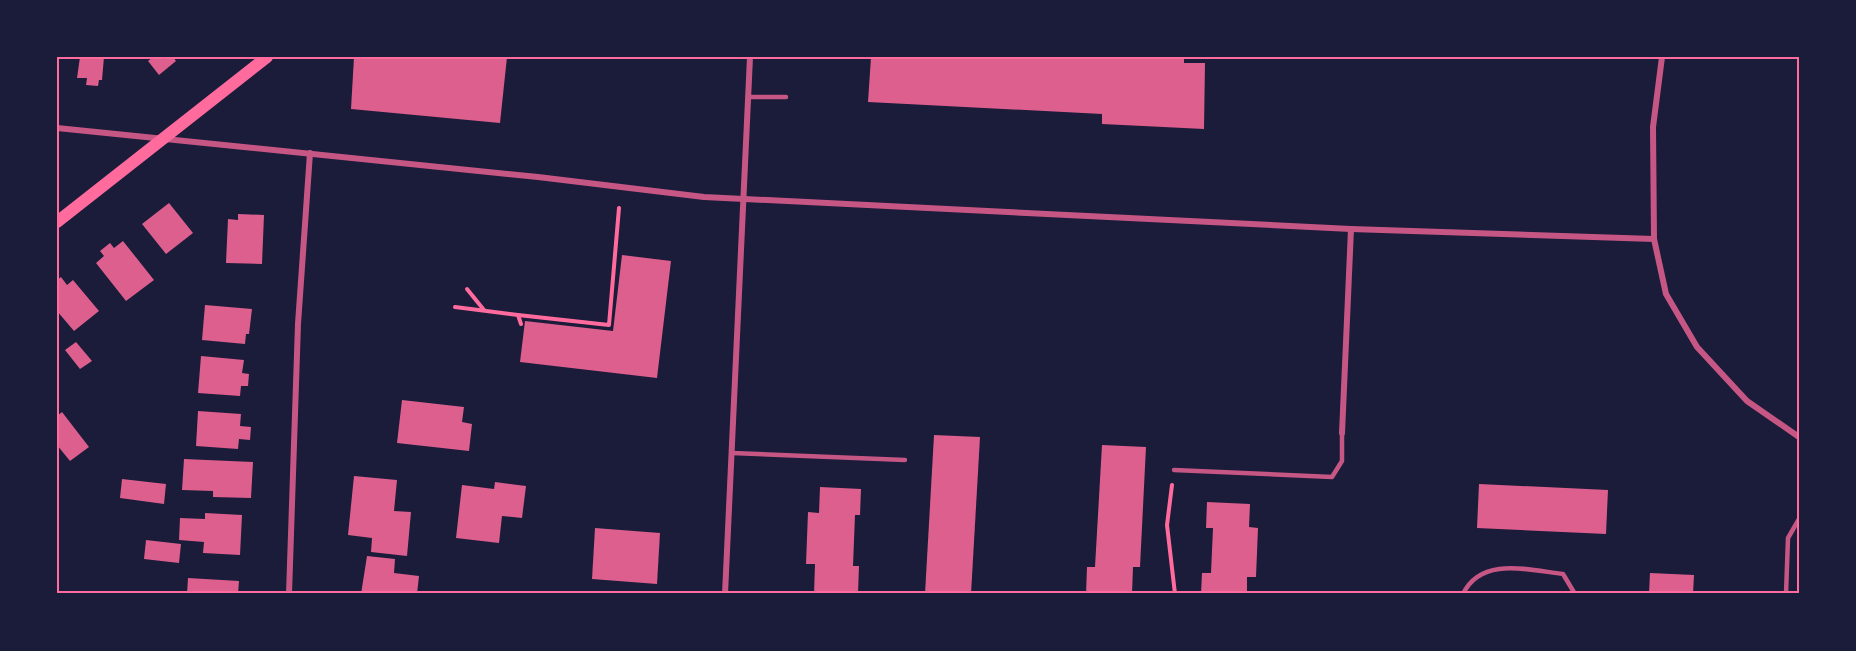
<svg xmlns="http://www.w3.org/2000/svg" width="1856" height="651" font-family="'Times New Roman',serif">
	<rect width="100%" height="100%" fill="#1b1b3a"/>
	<g fill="#dd5f8e">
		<polygon points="80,57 104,57 102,80 99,80 98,86 86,85 87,78 77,78"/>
		<polygon points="153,57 173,57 176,61 159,75 148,61"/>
		<polygon points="354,57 507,57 500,123 351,109"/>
		<polygon points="871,57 1184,57 1184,63 1205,63 1204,129 1102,124 1102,114 868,102"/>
		<polygon points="169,203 193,233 166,254 142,224"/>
		<polygon points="238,214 264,215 262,264 226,263 228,219 238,220"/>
		<polygon points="123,241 154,280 126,301 96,263 104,256 100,251 110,243 114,248"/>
		<polygon points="622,255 671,261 657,378 520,362 525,321 613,331"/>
		<polygon points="61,277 67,285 73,280 99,311 74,331 57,311 57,280"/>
		<polygon points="205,305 252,309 249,334 246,334 245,344 202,340"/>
		<polygon points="76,342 92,361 80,369 65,350"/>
		<polygon points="201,356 244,360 242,373 249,374 248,386 241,386 240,396 198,393"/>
		<polygon points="402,400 464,407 462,422 472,424 469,451 397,443"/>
		<polygon points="198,411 241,414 240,426 251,427 250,440 239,439 238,449 196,446"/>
		<polygon points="62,412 89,447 70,461 57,445 57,416"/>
		<polygon points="934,435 980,437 971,594 925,594"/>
		<polygon points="1102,445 1146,447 1140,567 1133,567 1132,594 1086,594 1087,567 1095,567"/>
		<polygon points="184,459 253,462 251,498 213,497 213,491 182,490"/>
		<polygon points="354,476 397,480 394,511 411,512 407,556 371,552 372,538 348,535"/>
		<polygon points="122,479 166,484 164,504 120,498"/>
		<polygon points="495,482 526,486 522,518 502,516 499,543 456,538 462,485 494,489"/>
		<polygon points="1479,484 1608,490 1606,534 1477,528"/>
		<polygon points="820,487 861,489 860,515 855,515 853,566 859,566 858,594 814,594 815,564 806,564 808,512 819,513"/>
		<polygon points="1207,502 1250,504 1249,527 1258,528 1256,577 1247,577 1247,594 1201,594 1202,573 1211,573 1213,528 1206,528"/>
		<polygon points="205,513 242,515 240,555 203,553 204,542 179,540 180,518 205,519"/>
		<polygon points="595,528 660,533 657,584 592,579"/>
		<polygon points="146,540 181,544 179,563 144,559"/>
		<polygon points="367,556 395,559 394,573 419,576 417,594 361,594"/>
		<polygon points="1650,573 1694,575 1693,594 1649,594"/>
		<polygon points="188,578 239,581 238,594 187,594"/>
	</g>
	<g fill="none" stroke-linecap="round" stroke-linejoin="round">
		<g stroke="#ff6b9d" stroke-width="4">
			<polyline points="467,289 484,310"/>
			<polyline points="455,307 518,315 521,324"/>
			<polyline points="518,315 609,325 619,208"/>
			<polyline points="1172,485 1167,525 1175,594"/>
		</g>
		<g stroke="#c65784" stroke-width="4.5">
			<polyline points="748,97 786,97"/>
			<polyline points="732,453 905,460"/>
			<polyline points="1174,470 1332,477 1342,461 1342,433"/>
			<path d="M1463 594C1481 556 1529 570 1563 574L1575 594"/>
			<polyline points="1786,594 1788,538 1799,519"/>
		</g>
		<g stroke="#c65784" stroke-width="6">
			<polyline points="1662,57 1653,127 1654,239 1666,294 1697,347 1747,401 1799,437"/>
			<polyline points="57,128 538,177 704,197 1351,229 1654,239"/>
			<polyline points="1342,433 1351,229"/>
			<polyline points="289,594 298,324 310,153"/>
			<polyline points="725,594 750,57"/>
		</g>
		<polyline stroke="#ff6b9d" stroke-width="12" points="57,222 267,57"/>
	</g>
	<rect width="1856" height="651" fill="none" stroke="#1b1b3a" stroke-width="117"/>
	<rect x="58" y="58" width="1740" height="534" fill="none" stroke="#ff6b9d" stroke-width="2"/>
</svg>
